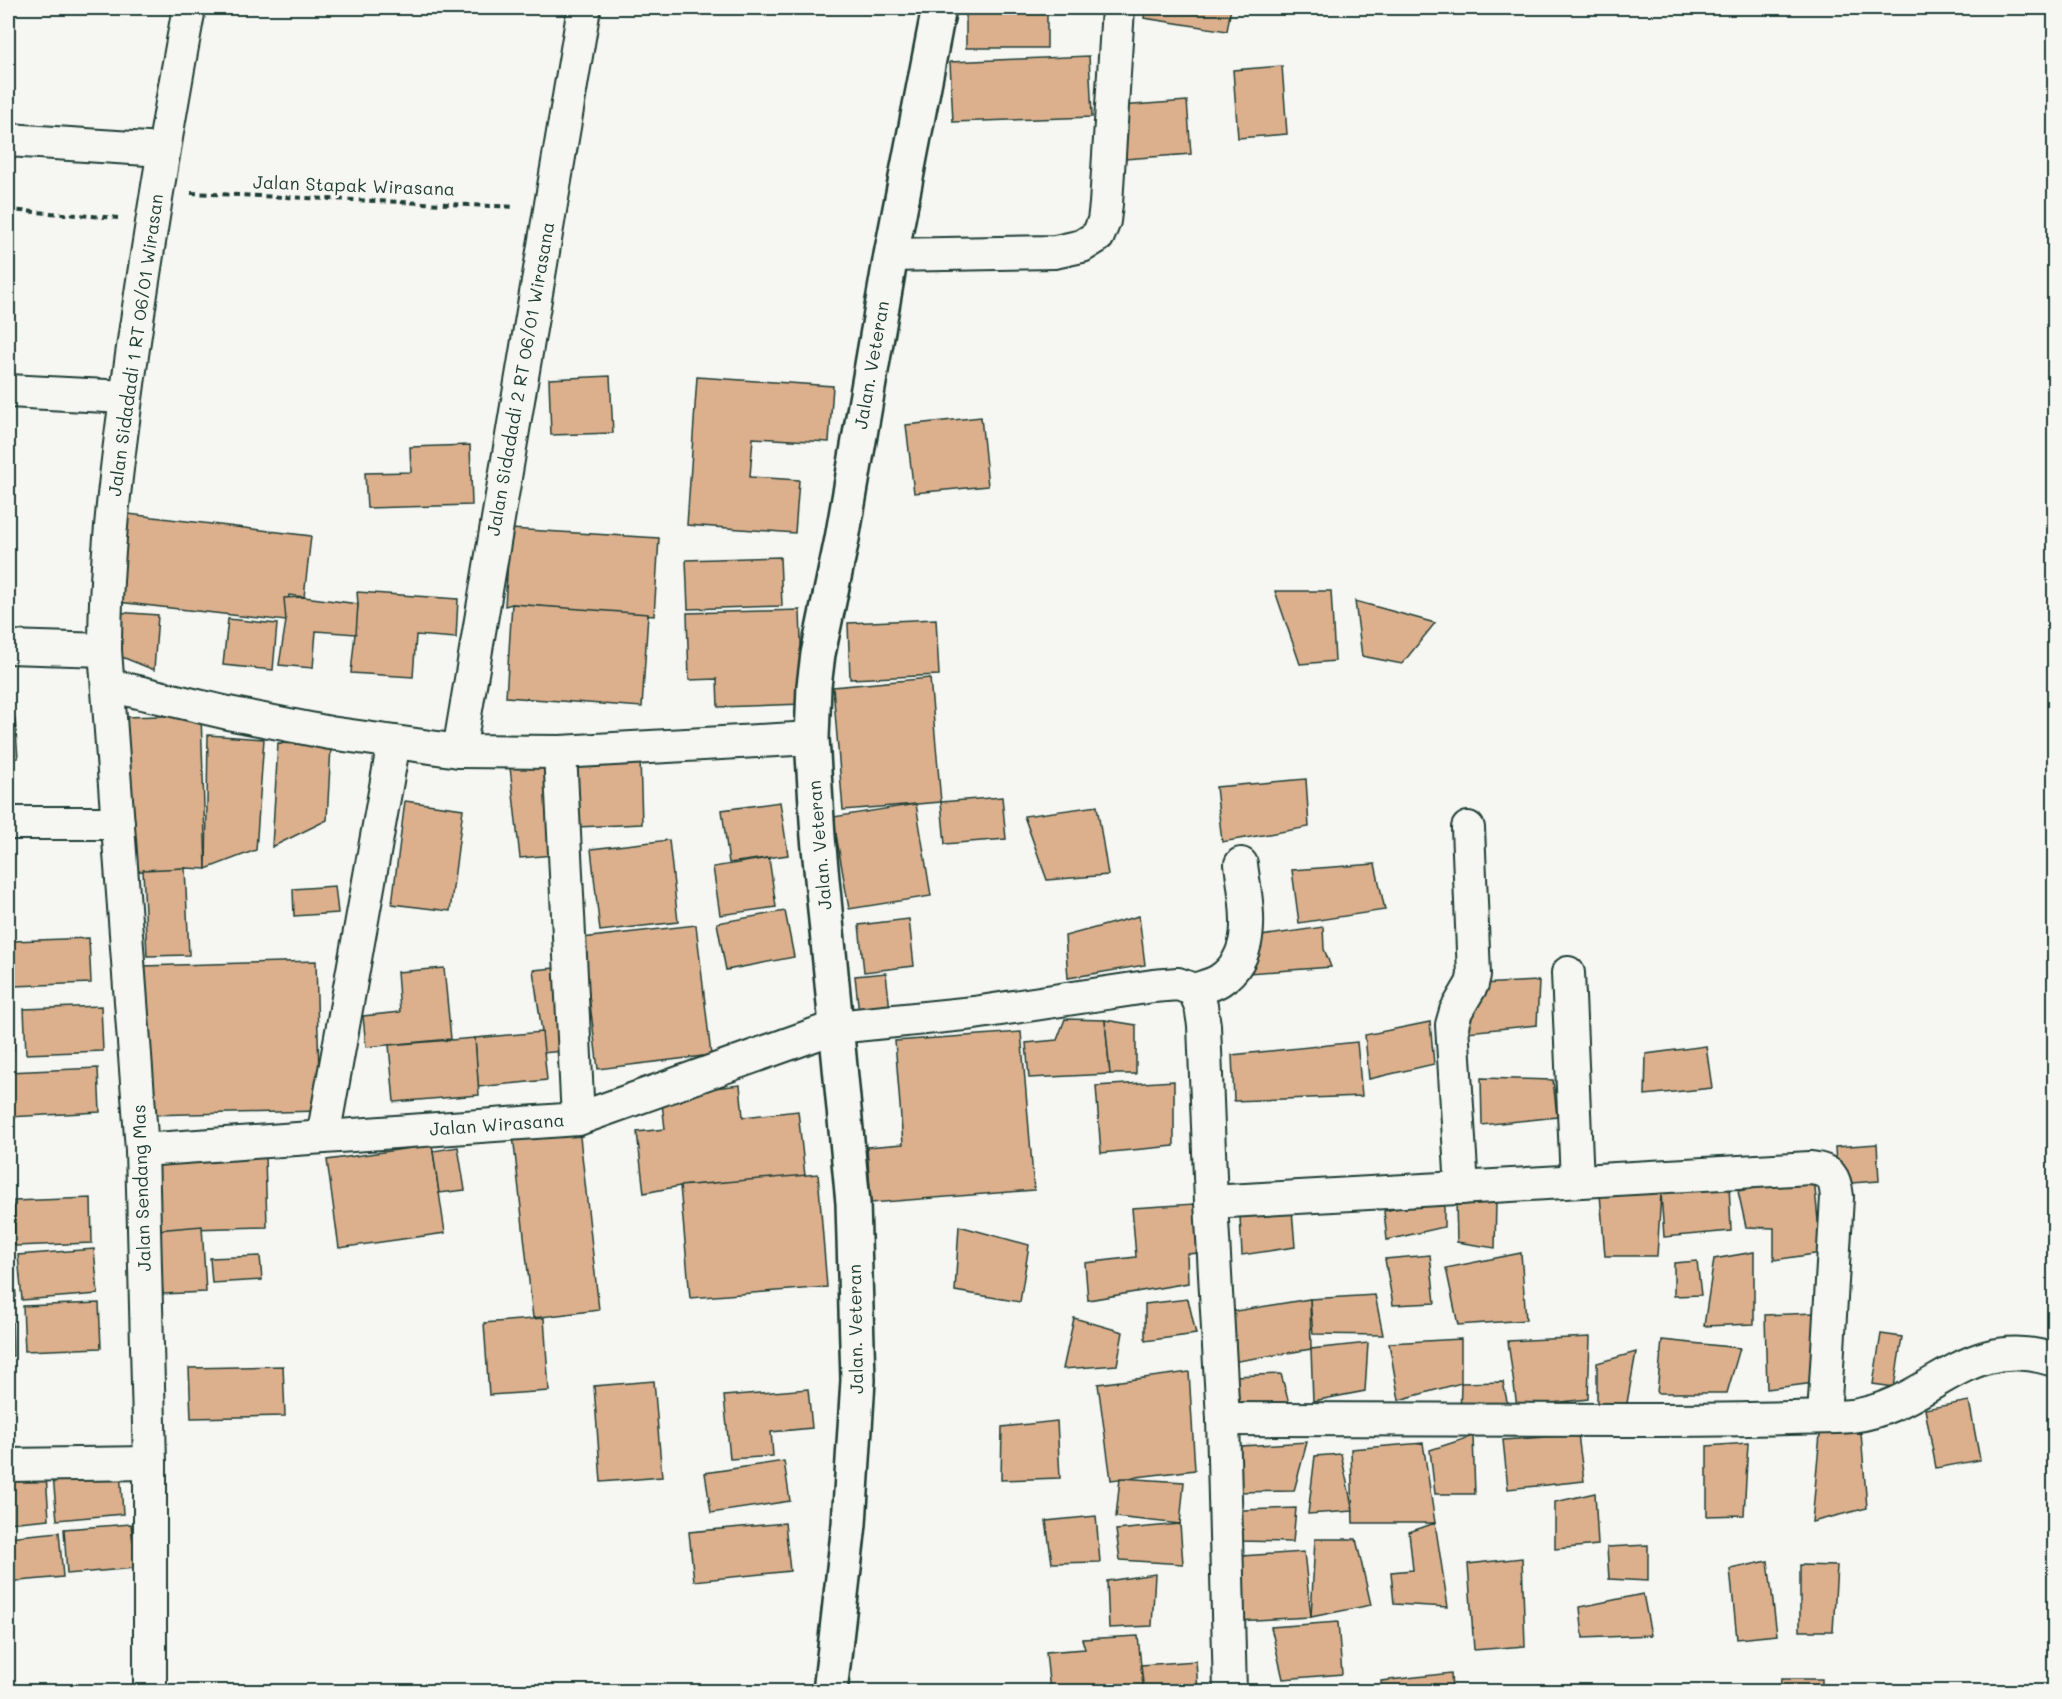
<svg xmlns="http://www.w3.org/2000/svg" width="2062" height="1699" font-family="Mali,sans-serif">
	<rect width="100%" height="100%" fill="#f6f6f2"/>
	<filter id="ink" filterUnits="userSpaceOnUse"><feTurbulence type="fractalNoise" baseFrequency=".0167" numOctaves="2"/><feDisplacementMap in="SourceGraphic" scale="12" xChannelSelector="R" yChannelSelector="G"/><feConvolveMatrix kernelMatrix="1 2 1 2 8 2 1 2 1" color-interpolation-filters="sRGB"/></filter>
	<g filter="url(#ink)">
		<g fill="#dcb08d" stroke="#1f3d34" stroke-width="1.5">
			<rect x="966" y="8" width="81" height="40"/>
			<polygon points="1145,8 1231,8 1227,31 1144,18"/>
			<polygon points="1089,56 1092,117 953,122 950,62"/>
			<polygon points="1282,66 1287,134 1238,138 1233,70"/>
			<polygon points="1187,101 1191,154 1125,159 1120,106"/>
			<polygon points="610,376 613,433 551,435 549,379"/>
			<polygon points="697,377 833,386 829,442 753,438 750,477 799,480 795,533 687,525"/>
			<polygon points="981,417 988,486 914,493 906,425"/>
			<polygon points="470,445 472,505 367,508 365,473 411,472 410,447"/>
			<polygon points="120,513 311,536 304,597 289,595 286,621 109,601"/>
			<polygon points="510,529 659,538 654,616 512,604 505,606"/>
			<polygon points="780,557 782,606 688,609 686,560"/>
			<polygon points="1275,591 1331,591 1335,661 1300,664"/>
			<polygon points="357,592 458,599 456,638 416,635 413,677 351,673 358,604"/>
			<polygon points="304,597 358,604 356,634 316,631 313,668 279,665 286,621 284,598"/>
			<polygon points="1355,601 1435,623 1402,664 1362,656"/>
			<polygon points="512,604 648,614 642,707 506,697"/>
			<polygon points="800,610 803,704 718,707 717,679 689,680 687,613"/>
			<polygon points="115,612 158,615 154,670 112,653"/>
			<polygon points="228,619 277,624 273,670 223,665"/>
			<polygon points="936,619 939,675 850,679 848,623"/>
			<polygon points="930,678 941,802 843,810 833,687"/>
			<polygon points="201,715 206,869 185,868 130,872 124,717"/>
			<polygon points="8,719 15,719 18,758 8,759"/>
			<polygon points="208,735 264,739 256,850 206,869"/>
			<polygon points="278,743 331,746 327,820 272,847"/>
			<polygon points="640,758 642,824 577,827 575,759"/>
			<polygon points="554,763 564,854 520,858 510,767"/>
			<polygon points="1306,779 1309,827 1222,842 1216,787"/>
			<polygon points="1002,797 1006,839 945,844 941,802"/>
			<polygon points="405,801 463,809 450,911 392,904"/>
			<polygon points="780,802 788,855 729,863 722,810"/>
			<polygon points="916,804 931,896 849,909 833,817"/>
			<polygon points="1097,806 1108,875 1047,880 1024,816"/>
			<polygon points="669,840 678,922 600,931 591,849"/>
			<polygon points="769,858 776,907 720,915 713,867"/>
			<polygon points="1375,864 1385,910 1299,923 1292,870"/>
			<polygon points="185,868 189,955 147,956 143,870"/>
			<polygon points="335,886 338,913 294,916 293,889"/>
			<polygon points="785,911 794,957 726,970 717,923"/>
			<polygon points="1139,916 1145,965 1068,978 1065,936"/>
			<polygon points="909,919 914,966 864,972 859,925"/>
			<polygon points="696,925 711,1055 598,1069 582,938"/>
			<polygon points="1323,927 1324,949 1331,967 1248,973 1254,937"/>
			<polygon points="89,938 91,983 14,986 13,941"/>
			<polygon points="316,961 320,1111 147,1115 143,966"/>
			<polygon points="566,967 575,1050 542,1053 542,1032 533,970"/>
			<polygon points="444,968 451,1039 366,1047 363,1016 400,1012 397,972"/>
			<polygon points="886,973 891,1020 860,1023 855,976"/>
			<polygon points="1539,981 1537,1025 1467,1032 1472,996 1480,984"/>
			<polygon points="8,990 14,1050 8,1051"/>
			<polygon points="101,1006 103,1051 26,1054 24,1009"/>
			<polygon points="1065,1019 1105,1020 1110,1074 1029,1078 1026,1043 1057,1040"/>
			<polygon points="1105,1020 1136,1025 1136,1074 1110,1074"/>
			<polygon points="1430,1022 1434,1064 1369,1079 1365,1035"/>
			<polygon points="542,1032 547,1080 478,1087 475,1038"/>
			<polygon points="1021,1032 1034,1190 871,1203 867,1147 903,1144 895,1041"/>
			<polygon points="475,1038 479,1095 394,1102 389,1045"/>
			<polygon points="1357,1042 1362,1096 1234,1101 1232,1055"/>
			<polygon points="1706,1046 1712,1088 1645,1095 1646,1054"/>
			<polygon points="98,1068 100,1112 9,1117 8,1072"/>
			<polygon points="1481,1078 1553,1080 1557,1117 1482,1125"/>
			<polygon points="1174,1081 1174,1146 1101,1153 1096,1086"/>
			<polygon points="740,1085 743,1117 798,1111 805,1176 680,1186 644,1193 637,1132 665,1129 661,1094"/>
			<polygon points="578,1119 599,1310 533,1318 512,1126"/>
			<polygon points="1877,1144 1879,1181 1837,1184 1835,1147"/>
			<polygon points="432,1145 445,1233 339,1248 327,1160"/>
			<polygon points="458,1147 465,1190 439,1193 433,1151"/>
			<polygon points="265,1157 267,1227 157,1230 156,1159"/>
			<polygon points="818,1174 827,1287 690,1298 680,1186"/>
			<polygon points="1814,1178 1821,1253 1774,1260 1774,1228 1746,1227 1738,1191"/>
			<polygon points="1729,1183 1731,1231 1664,1237 1661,1193"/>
			<polygon points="1661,1193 1657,1256 1605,1256 1600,1194"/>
			<polygon points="91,1198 92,1243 15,1246 14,1201"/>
			<polygon points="1291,1198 1295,1247 1242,1255 1240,1216"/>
			<polygon points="1444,1199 1444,1227 1387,1240 1384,1211"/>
			<polygon points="1496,1201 1495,1248 1457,1242 1456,1202"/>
			<polygon points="1195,1204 1199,1253 1187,1254 1188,1283 1088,1300 1085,1263 1136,1257 1132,1208"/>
			<polygon points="8,1224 16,1297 8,1298"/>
			<polygon points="202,1226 206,1292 163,1294 157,1230"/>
			<polygon points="959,1226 1029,1245 1020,1302 955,1291"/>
			<polygon points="94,1249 98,1294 22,1300 18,1255"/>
			<polygon points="1754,1252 1754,1324 1704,1326 1714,1259"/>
			<polygon points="1521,1253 1526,1320 1458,1325 1446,1268"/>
			<polygon points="1430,1255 1435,1303 1393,1305 1385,1259"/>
			<polygon points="260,1256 262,1280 212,1283 210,1258"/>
			<polygon points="1697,1261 1701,1295 1674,1296 1674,1263"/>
			<polygon points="1375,1295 1383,1335 1313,1334 1310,1299"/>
			<polygon points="1188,1299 1196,1334 1145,1341 1145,1304"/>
			<polygon points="1310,1299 1311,1349 1232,1362 1217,1314"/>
			<polygon points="99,1303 101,1348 25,1351 23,1306"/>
			<polygon points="8,1312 12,1312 13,1356 8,1357"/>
			<polygon points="1815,1313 1814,1383 1767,1389 1765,1315"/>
			<polygon points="544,1318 549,1391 489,1395 484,1323"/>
			<polygon points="1074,1318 1123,1332 1117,1365 1063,1369"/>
			<polygon points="1881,1334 1902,1337 1894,1387 1873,1384"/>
			<polygon points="1590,1337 1588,1399 1517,1407 1508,1341"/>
			<polygon points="1461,1339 1461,1383 1399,1400 1389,1343"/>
			<polygon points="1662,1340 1740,1348 1727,1393 1657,1393"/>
			<polygon points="1368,1343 1365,1391 1313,1401 1311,1349"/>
			<polygon points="1636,1352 1627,1403 1597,1405 1597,1363"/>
			<polygon points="283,1366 285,1416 191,1418 189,1368"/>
			<polygon points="1189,1372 1195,1470 1111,1480 1098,1384"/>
			<polygon points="1281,1374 1290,1407 1235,1408 1234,1376"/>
			<polygon points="654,1381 662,1477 601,1482 594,1386"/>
			<polygon points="1503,1382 1508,1406 1460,1420 1461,1383"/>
			<polygon points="808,1389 812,1428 771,1432 773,1456 730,1459 724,1396"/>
			<polygon points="1969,1401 1980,1460 1936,1468 1925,1409"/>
			<polygon points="1057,1421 1060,1478 1001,1480 1002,1427"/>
			<polygon points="1861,1433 1867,1508 1812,1522 1820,1434"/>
			<polygon points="1578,1435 1584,1481 1508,1489 1503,1440"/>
			<polygon points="1473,1436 1475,1494 1435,1494 1430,1450"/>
			<polygon points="1307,1442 1294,1491 1234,1492 1241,1446"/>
			<polygon points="1423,1443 1435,1523 1353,1523 1351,1449"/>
			<polygon points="1748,1443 1744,1515 1707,1516 1707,1446"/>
			<polygon points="1341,1454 1353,1511 1308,1514 1315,1456"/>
			<polygon points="784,1461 790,1501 711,1513 705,1473"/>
			<polygon points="120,1470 123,1514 57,1520 53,1476"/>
			<polygon points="46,1475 49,1519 8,1523 8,1478"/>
			<polygon points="1120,1478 1184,1482 1180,1524 1116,1517"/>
			<polygon points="1595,1493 1598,1545 1555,1549 1555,1502"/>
			<polygon points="1296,1508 1293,1542 1237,1541 1242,1510"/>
			<polygon points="1096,1516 1100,1562 1052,1563 1046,1521"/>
			<polygon points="785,1523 790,1571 694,1581 689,1532"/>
			<polygon points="1435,1523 1448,1607 1394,1604 1391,1572 1413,1570 1409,1532"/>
			<polygon points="131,1524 135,1568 67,1574 64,1529"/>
			<polygon points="1180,1524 1183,1564 1120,1560 1116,1530"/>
			<polygon points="59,1532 63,1577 8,1582 8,1537"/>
			<polygon points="1315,1539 1356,1539 1371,1605 1311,1617"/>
			<polygon points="1648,1545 1648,1581 1609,1579 1607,1547"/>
			<polygon points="1304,1552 1311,1617 1236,1621 1226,1557"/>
			<polygon points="1522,1558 1525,1646 1474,1650 1468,1564"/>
			<polygon points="1768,1561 1777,1635 1737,1639 1730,1569"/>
			<polygon points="1800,1565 1837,1566 1833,1631 1800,1631"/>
			<polygon points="1155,1574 1152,1626 1109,1628 1107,1581"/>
			<polygon points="1643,1594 1651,1635 1583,1638 1580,1607"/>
			<polygon points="1338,1622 1342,1674 1283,1679 1271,1627"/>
			<polygon points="1138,1636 1143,1686 1128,1692 1050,1692 1046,1652 1085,1649 1082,1639"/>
			<polygon points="1196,1661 1198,1691 1144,1692 1141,1665"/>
			<polygon points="1451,1673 1452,1692 1381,1692 1381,1681"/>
			<polygon points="1781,1679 1822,1679 1822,1692 1780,1692"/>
			<polygon points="1305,1686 1306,1692 1243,1692 1242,1688"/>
		</g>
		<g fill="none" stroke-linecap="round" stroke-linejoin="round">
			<g stroke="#1f3d34" stroke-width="36">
				<g id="street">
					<polyline points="8,140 163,150"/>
					<polyline points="891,255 1055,252 1082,246 1098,236 1104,221 1106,204 1118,8"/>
					<polyline points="8,391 126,397"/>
					<polyline points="8,647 105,650"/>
					<polyline points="108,685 228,713 330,733 459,751 560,752 812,738"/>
					<polyline points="459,751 584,8"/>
					<polyline points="560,752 578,1119"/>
					<polyline points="8,823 118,823"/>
					<polyline points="1568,973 1577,1181"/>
					<path d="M1194 990C1202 987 1213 985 1220 980 1259 954 1246 904 1241 864"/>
					<polyline points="323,1137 394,742"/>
					<polyline points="142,1150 578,1119 836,1027 974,1013 1153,986 1178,984 1194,990 1201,1006 1204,1025 1211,1202 1223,1419 1230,1692"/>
					<polyline points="1462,1188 1452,1025 1456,1011 1472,984 1474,975 1468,828"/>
					<path d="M1211 1202 1810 1168C1831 1170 1835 1177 1837 1197L1824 1417"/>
					<path d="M1223 1419C1358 1419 1494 1420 1630 1420 1683 1420 1736 1420 1789 1418 1810 1417 1831 1418 1852 1416 1931 1406 1966 1331 2054 1360"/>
					<polyline points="8,1465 150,1463"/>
					<path d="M150 1692V1463L142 1150 105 650C105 545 120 439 135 334 151 225 169 116 189 8"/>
				</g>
			</g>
			<g stroke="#1f3d34" stroke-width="38">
				<polyline id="secondary" points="830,1692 849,1524 858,1380 853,1203 818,837 812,738 814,686 818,654 842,539 891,255 939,8"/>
			</g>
			<g stroke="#1f3d34" stroke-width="4" stroke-dasharray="6 4.5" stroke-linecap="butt">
				<polyline points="191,193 516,207"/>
				<polyline points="8,210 118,218"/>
			</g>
			<use href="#street" stroke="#f6f6f2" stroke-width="32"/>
			<use href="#secondary" stroke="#f6f6f2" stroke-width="33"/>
		</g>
	</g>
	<g text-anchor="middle" stroke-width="6" stroke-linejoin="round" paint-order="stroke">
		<g font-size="18" fill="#1f3d34" stroke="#f6f6f2">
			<text transform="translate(354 186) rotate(2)" y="6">Jalan Stapak Wirasana</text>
			<text transform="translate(136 345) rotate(-82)" y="6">Jalan Sidadadi 1 RT 06/01 Wirasan</text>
			<text transform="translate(872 365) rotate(-80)" y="6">Jalan. Veteran</text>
			<text transform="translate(521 379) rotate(-80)" y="6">Jalan Sidadadi 2 RT 06/01 Wirasana</text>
			<text transform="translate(820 845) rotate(-95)" y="6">Jalan. Veteran</text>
			<text transform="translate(497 1125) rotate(-4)" y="6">Jalan Wirasana</text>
			<text transform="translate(142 1188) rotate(-92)" y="6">Jalan Sendang Mas</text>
			<text transform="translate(856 1329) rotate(-91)" y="6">Jalan. Veteran</text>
		</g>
	</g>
	<rect width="2062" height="1699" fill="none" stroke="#f6f6f2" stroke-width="30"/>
	<rect x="15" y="15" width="2032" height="1669" fill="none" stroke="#1f3d34" stroke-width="2" filter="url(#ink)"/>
</svg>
